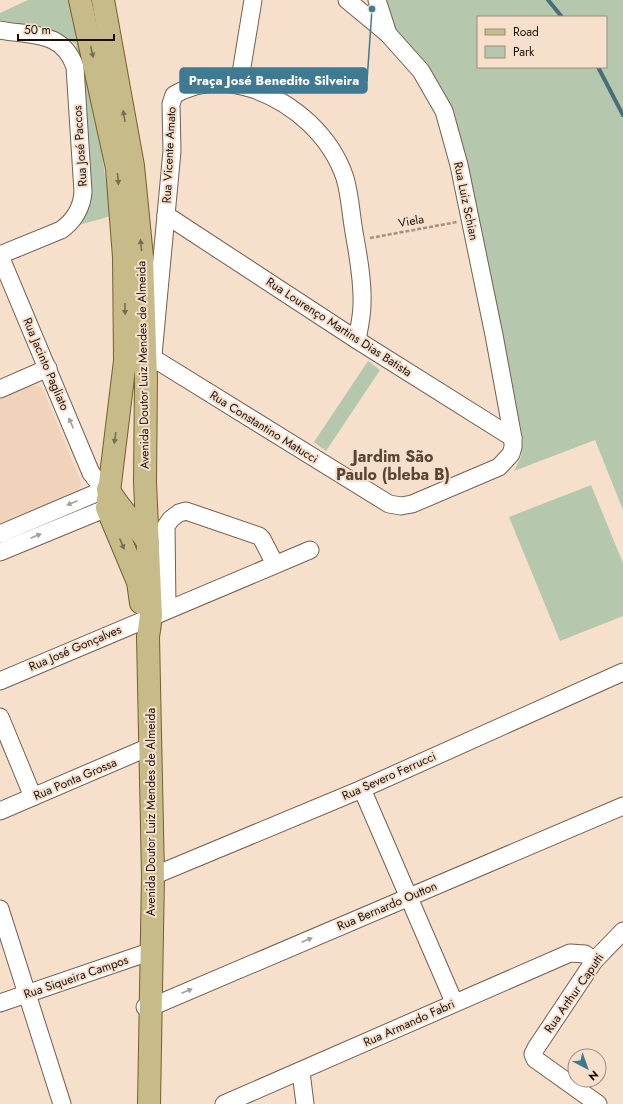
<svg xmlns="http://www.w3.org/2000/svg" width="623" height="1104" font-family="Jost,sans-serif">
	<rect width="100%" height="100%" fill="#f6dfcb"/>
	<polygon fill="#f1d3bb" points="31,385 42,387 81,482 80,487 78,491 0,524 0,398"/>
	<g fill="#b5c8ad" fill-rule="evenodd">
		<polygon points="28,0 69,0 86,45 111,216 79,225 88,199 76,44 54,31 0,20 0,13"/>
		<path d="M384 0H623V510L595 440 514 471 521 457 523 439 461 138 442 91 395 32ZM478 17H606V67H478Z"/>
		<polygon points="368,361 380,370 326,451 314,442"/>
		<polygon points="591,485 623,563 623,616 560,641 509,517"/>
	</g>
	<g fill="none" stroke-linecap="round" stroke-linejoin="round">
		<g stroke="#486e7b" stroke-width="4">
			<polyline points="548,0 562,17"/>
			<polyline points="598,67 623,115"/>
		</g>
		<g stroke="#74604f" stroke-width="19">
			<g id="minor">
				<polyline points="377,0 388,34"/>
				<path d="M0 30C33 36 63 31 75 67L83 192C82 207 74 221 61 230L0 255"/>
				<polyline points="239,85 253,0"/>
				<polyline points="166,215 357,340 513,438"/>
				<polyline points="0,256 91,473 98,482 108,488"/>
				<path d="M153 355 172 151 171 104 174 95C199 80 226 80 253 89 294 103 331 136 345 178 350 195 351 215 354 232 358 255 363 281 362 304 362 316 359 329 357 340"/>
				<polyline points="153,358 389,504 401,506 412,504 499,467 511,454 513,447 513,438 494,335 459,165 444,111 421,71 388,34 347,0"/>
				<polyline points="0,389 48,368"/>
				<polyline points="0,534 108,488"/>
				<polyline points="0,552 107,508"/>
				<polyline points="167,609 166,526 171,519 179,513 186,511 259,536 262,539 275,564"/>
				<polyline points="0,681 310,550"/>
				<polyline points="0,717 33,797"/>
				<polyline points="362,789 454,1002"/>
				<polyline points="0,811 149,747"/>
				<polyline points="153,876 362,789 623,672"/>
				<polyline points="0,909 62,1104"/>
				<polyline points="0,1003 152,951"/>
				<polyline points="145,1007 151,1007 623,806"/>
				<polyline points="301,1072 305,1104"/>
				<polyline points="224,1104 570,953 585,954 594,961"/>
				<polyline points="598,1104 535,1059 533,1054 536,1048 594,961 623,931"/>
			</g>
		</g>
		<g stroke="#73612a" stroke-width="24">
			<g id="major">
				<polyline points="80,0 117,168 124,257 125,361 107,508 138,582 141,603"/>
				<polyline points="103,0 133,166 142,257 146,377 145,482 151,616 148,637 153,876 149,1104"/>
				<path d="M108 489C119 508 135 524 148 542"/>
			</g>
		</g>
		<polyline stroke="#a39182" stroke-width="2.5" stroke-dasharray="4 2" stroke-linecap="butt" points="370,238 457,222"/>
		<use href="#minor" stroke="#fff" stroke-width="17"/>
		<use href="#major" stroke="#c8bb8a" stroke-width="22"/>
	</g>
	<defs><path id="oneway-solid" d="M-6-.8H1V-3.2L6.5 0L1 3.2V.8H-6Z"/></defs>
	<g fill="#786e50">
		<use href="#oneway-solid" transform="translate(92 52) rotate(78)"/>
		<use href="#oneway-solid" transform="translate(124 116) rotate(-100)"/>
		<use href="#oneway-solid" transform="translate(118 179) rotate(85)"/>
		<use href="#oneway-solid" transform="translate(141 245) rotate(-96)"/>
		<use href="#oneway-solid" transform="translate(125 309) rotate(89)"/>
		<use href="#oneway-solid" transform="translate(115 438) rotate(98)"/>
		<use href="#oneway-solid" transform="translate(122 544) rotate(67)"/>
	</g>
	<g fill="#a29f9c">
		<use href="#oneway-solid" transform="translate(71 423) rotate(-113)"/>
		<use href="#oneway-solid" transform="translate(72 503) rotate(157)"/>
		<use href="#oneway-solid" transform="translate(36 536) rotate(-23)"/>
		<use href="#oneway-solid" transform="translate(307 940) rotate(-23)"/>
		<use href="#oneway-solid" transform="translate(187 991) rotate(-23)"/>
	</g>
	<g text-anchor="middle" stroke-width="4" stroke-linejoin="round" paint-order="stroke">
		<g font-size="12" fill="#170f08" stroke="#f6dfcb">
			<text transform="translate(80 146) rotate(-94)" y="4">Rua José Paccos</text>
			<text transform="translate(169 155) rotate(-87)" y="4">Rua Vicente Amato</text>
			<text transform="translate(466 201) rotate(78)" y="4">Rua Luiz Schian</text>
			<text transform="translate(411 221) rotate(-10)" y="4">Viela</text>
			<text transform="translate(339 327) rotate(33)" y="4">Rua Lourenço Martins Dias Batista</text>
			<text transform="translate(46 364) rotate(67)" y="4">Rua Jacinto Pagliato</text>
			<text transform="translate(143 365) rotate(-91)" y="4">Avenida Doutor Luiz Mendes de Almeida</text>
			<text transform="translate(264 427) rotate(32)" y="4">Rua Constantino Matucci</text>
			<text transform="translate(75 648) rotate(-23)" y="4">Rua José Gonçalves</text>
			<text transform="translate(389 776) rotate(-24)" y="4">Rua Severo Ferrucci</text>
			<text transform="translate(75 779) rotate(-23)" y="4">Rua Ponta Grossa</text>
			<text transform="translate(151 812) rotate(-90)" y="4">Avenida Doutor Luiz Mendes de Almeida</text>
			<text transform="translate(387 906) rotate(-23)" y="4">Rua Bernardo Outton</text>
			<text transform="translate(76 977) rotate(-19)" y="4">Rua Siqueira Campos</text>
			<text transform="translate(574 993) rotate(-55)" y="4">Rua Arthur Caputti</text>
			<text transform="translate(409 1023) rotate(-24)" y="4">Rua Armando Fabri</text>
		</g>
		<g font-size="16" font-weight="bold" fill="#584534" stroke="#f6dfcb">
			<text x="393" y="462">Jardim São<tspan x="393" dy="18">Paulo (bleba B)</tspan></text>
		</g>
	</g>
	<path fill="none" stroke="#3f7992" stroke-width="1.5" d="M372 9L367 81"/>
	<circle fill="#3f7992" stroke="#f6dfcb" stroke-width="1.5" cx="372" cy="9" r="4"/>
	<rect fill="#3f7992" stroke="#3f7992" stroke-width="1.5" x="180" y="68" width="187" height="25" rx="4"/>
	<g font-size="13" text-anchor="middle" font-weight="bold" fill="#fff">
		<text x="274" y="85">Praça José Benedito Silveira</text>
	</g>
	<rect x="477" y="16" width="130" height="52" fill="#f6dfcb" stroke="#9d8c7d"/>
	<rect x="485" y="29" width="20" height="6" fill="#c8bb8a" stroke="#9d8c7d"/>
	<text x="513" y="36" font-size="12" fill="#170f08">Road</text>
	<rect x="485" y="46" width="20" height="12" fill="#b5c8ad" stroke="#9d8c7d"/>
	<text x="513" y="56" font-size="12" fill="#170f08">Park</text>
	<g transform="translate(587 1068) rotate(139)"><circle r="19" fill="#f6dfcb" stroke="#9d8c7d"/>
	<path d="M0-3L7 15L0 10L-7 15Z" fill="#3f7992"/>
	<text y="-6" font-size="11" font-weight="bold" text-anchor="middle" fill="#170f08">N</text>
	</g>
	<path d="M18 34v6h96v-6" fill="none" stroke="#170f08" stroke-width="2"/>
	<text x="24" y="34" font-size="12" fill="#170f08" stroke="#f6dfcb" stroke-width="3" paint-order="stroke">50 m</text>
</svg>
